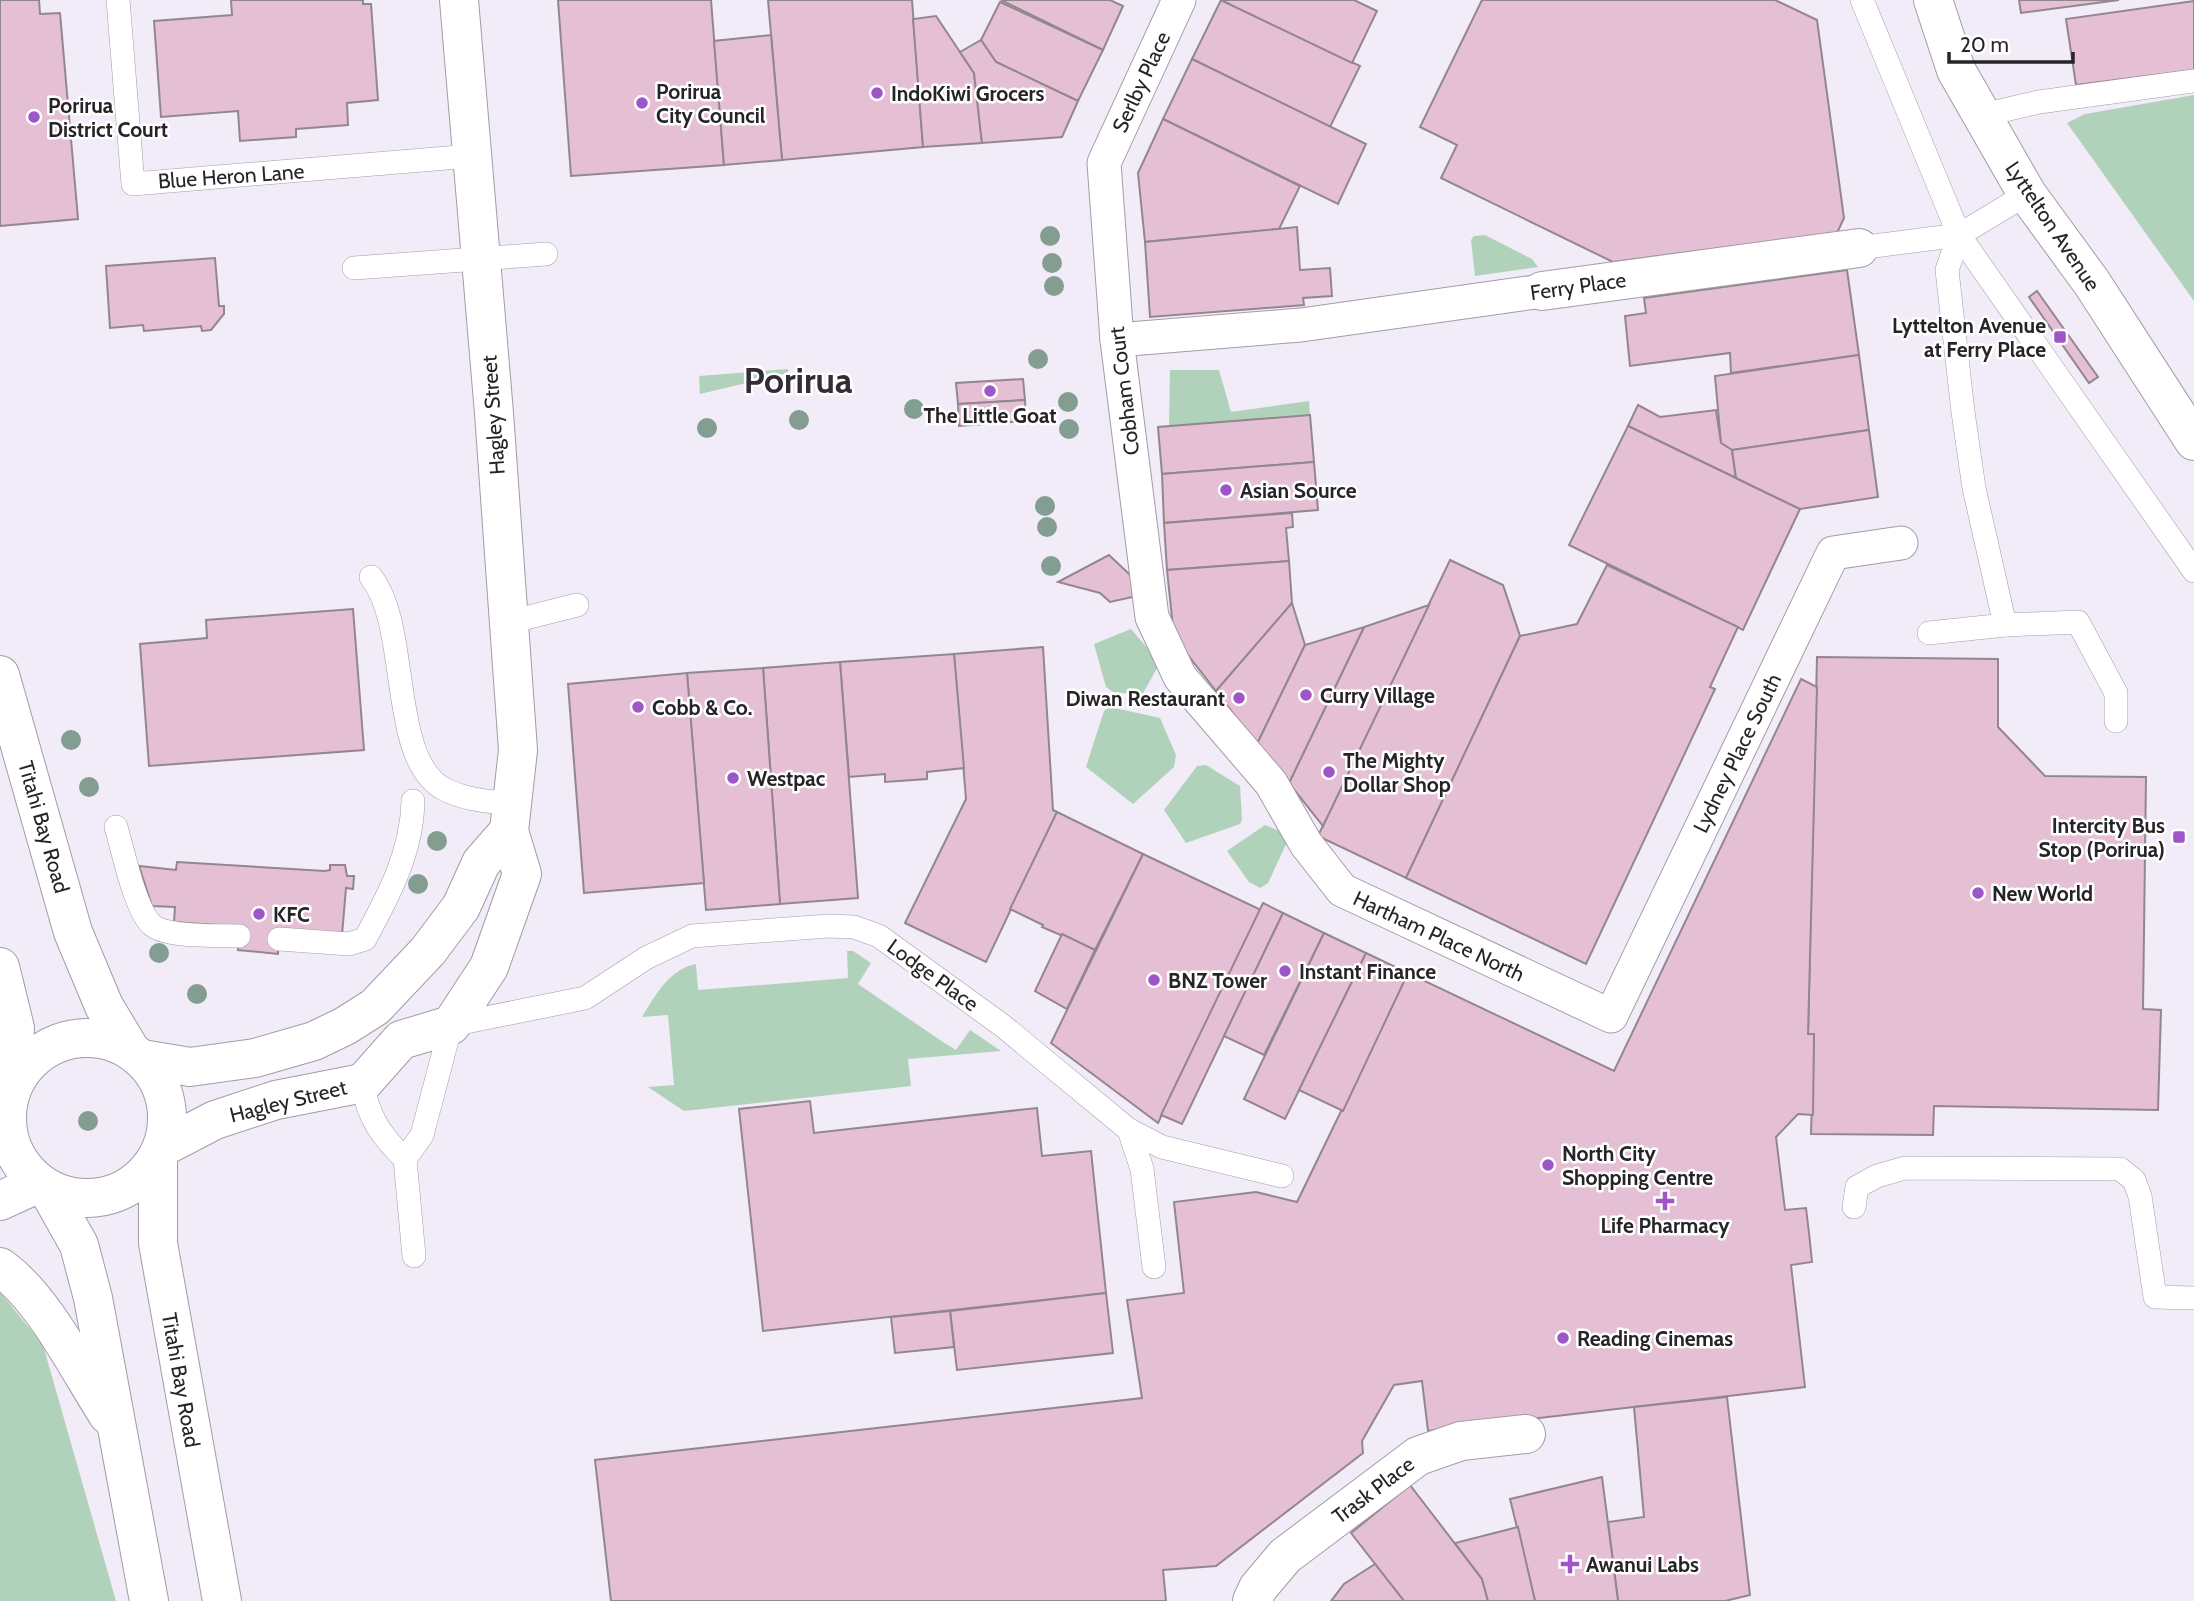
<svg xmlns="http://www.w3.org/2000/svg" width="2194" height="1601" font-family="Cabin,sans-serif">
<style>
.green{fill:#b1d2ba}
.building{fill:#e5c0d4;stroke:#93878d;stroke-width:2}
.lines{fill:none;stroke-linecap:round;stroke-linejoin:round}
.service-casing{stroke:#a29ca7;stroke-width:24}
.pedestrian-casing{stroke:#a29ca7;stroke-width:35}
.minor-casing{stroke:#a29ca7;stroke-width:40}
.tertiary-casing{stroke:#a29ca7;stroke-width:40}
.secondary-casing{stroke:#a29ca7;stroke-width:40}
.service{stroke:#fff;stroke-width:23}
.pedestrian{stroke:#fff;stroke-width:33}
.minor{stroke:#fff;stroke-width:38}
.tertiary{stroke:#fff;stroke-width:38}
.secondary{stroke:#fff;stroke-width:38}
.tree{fill:#839d91}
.poi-dot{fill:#9e55c8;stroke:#fff;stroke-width:2.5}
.labels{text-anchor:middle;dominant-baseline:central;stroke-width:5;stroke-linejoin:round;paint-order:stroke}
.street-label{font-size:21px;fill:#272428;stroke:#fff}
.poi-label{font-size:21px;font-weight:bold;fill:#272428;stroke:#fff;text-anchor:start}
.town-label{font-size:35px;font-weight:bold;fill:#312c35;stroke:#fff}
</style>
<rect width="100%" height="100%" fill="#f2ebf8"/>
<!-- green -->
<g class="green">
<polygon points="2194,95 2194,301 2067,123 2085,114"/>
<polygon points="1485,235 1532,259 1538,267 1475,276 1471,240 1474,236"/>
<polygon points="788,369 788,373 700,394 699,376"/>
<polygon points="1170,370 1219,370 1231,412 1309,401 1310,415 1169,426"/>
<polygon points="1131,629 1160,663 1142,695 1113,692 1106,687 1094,644"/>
<polygon points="1110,707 1160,718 1176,755 1174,767 1133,804 1086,767 1104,711"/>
<polygon points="1206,765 1240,786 1242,820 1240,824 1186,843 1164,810 1197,766"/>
<polygon points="1265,825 1285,833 1288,840 1268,883 1260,888 1249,882 1227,851"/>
<path d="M847,951H853L871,963L858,984L943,1042L956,1050L970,1030L1001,1051L908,1059L911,1086L684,1111L648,1087L674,1085L668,1015L642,1017C655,996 669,969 696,964L698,990L848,978Z"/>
<polygon points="0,1292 43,1345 116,1601 0,1601"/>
</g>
<!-- building -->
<g class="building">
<polygon points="0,0 39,0 40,14 60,13 78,219 0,226"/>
<polygon points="231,0 363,0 363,4 371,4 378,100 347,103 348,125 296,129 296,137 240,141 238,111 161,117 154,21 232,15"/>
<polygon points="558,0 711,0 724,165 571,176"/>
<polygon points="768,0 912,0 923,147 782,160"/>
<polygon points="1001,0 1110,0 1123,6 1103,50"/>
<polygon points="1221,0 1360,66 1330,127 1192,59"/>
<polygon points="1221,0 1354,0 1377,11 1352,63"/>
<polygon points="1482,0 1775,0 1817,20 1844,218 1837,233 1613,262 1441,178 1457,145 1420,127"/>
<polygon points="2019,0 2119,0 2021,13"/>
<polygon points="2194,1 2194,70 2076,85 2066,19"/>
<polygon points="1000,2 1103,50 1078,101 996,62 981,40"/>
<polygon points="936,16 974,73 982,143 923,147 913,19"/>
<polygon points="771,35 782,160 724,165 714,41"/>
<polygon points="981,40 996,62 1078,101 1062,137 982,143 974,73 960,52"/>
<polygon points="1192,59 1366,144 1338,204 1163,119"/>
<polygon points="1163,119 1300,186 1279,229 1145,242 1138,173"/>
<polygon points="1297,227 1300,270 1330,268 1332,296 1303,298 1304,305 1150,317 1145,242"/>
<polygon points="215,258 219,306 224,306 224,314 211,330 202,331 201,326 144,331 143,325 110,328 106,266"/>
<polygon points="1847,270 1859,355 1731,373 1730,353 1630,366 1625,316 1646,313 1644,298"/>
<polygon points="2037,291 2098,377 2089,383 2029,297"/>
<polygon points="1859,355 1869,430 1732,450 1721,443 1715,376"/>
<polygon points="1023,379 1025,400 958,404 956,383"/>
<polygon points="1025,400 1026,421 959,426 958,404"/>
<polygon points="1638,405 1660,417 1716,410 1721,443 1732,450 1736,478 1628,426"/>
<polygon points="1310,415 1314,462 1162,474 1158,427"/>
<polygon points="1628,426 1800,509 1743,630 1569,545"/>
<polygon points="1869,430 1878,497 1800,509 1736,478 1732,450"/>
<polygon points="1314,462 1318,510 1164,523 1162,474"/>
<polygon points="1292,513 1293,527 1286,528 1289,561 1167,570 1164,523"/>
<polygon points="1109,555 1146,590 1146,594 1110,602 1100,593 1058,582"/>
<polygon points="1450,560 1503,585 1520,636 1406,878 1318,836"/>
<polygon points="1289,561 1292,603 1216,691 1174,637 1167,570"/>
<polygon points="1607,565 1738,627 1710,687 1715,689 1586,964 1406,878 1520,636 1577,624"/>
<polygon points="1292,603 1305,645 1257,744 1216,691"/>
<polygon points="1429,605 1323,826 1289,783 1364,627"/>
<polygon points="353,609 364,750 149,766 140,644 207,638 206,620"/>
<polygon points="1364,627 1289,783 1257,744 1305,645"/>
<polygon points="1043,647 1053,810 1057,812 986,962 905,923 966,799 954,654"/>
<polygon points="954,654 964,768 927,772 927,779 885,782 885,774 849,777 840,662"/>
<polygon points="1817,657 1998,659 1998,727 2045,776 2146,777 2143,1009 2161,1010 2158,1110 1934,1106 1933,1135 1811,1134 1814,1034 1808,1034"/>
<polygon points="840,662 858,898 780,904 763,668"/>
<polygon points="763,668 780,904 706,910 687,673"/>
<polygon points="687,673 704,883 584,893 568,684"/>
<polygon points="1801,679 1817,687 1808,1034 1814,1034 1813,1115 1798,1114 1776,1137 1785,1210 1806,1208 1809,1233 1812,1262 1791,1265 1805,1387 1428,1431 1422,1381 1394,1385 1362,1441 1363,1453 1216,1566 1163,1570 1166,1601 611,1601 595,1460 1142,1398 1127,1300 1184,1293 1174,1202 1256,1192 1297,1202 1408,973 1614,1071"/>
<polygon points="1057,812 1143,854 1095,950 1042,927 1043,925 1010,909"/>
<polygon points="1143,854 1261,910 1158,1123 1051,1043"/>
<polygon points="177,862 325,871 330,870 330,865 345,865 347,876 354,876 353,889 346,888 342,935 279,931 278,954 238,950 240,927 174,922 175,907 152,906 139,866 176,870"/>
<polygon points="1263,903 1283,913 1182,1124 1161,1115"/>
<polygon points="1283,913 1324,933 1264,1055 1224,1036"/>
<polygon points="1324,933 1366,953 1285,1119 1244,1099"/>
<polygon points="1062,934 1095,950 1067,1009 1035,991"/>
<polygon points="1366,953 1408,973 1343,1111 1299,1090"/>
<polygon points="810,1101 814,1133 1037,1108 1042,1156 1091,1151 1106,1293 763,1331 739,1109"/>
<polygon points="1106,1293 1113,1353 957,1370 950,1311"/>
<polygon points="950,1311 954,1347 895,1353 891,1317"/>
<polygon points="1727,1397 1750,1595 1725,1601 1618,1601 1608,1522 1644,1517 1634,1407"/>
<polygon points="1602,1477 1618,1601 1535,1601 1510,1499"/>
<polygon points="1410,1485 1482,1579 1488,1601 1404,1601 1351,1533"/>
<polygon points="1518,1527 1535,1601 1488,1601 1482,1579 1455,1543"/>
<polygon points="1375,1564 1404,1601 1331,1601 1344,1584"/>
</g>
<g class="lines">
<!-- service casing -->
<g class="service-casing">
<g id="service">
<polyline points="118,0 133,184 471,156"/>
<polyline points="1862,0 1959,235 2194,571"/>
<polyline points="1983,115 2039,102 2194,81"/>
<polyline points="1959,235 1947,270 1963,412 1974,488 2005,625 2078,622 2116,693 2116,721"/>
<polyline points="1859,248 1959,235 2027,194"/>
<polyline points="354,268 546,254"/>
<path d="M371,577C411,627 388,759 444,789C465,800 489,801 512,804"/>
<polyline points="509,622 577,605"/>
<polyline points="1929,633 2005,625"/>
<path d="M116,827C123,850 135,910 152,925C167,938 219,935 239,936"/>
<path d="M279,939L349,944L365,939C389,895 412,852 413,801"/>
<path d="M363,1083C367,1116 381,1136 405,1159"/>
<polyline points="1129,1130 1162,1147 1282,1176"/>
<polyline points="1854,1207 1857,1187 1877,1176 1905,1168 2120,1169 2134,1180 2140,1196 2155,1297 2194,1298"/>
<polyline points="414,1256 405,1159 422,1135 451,1025 585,998 646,958 692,936 829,926 854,927 879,936 1003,1026 1129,1130 1142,1169 1154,1267"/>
</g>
</g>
<!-- pedestrian casing -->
<g class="pedestrian-casing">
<g id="pedestrian">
<polyline points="1179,0 1104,163 1117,340 1152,617 1180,677 1271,783 1306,844 1342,890 1611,1016 1833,553 1901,543"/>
<polyline points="1117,340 1301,325 1542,291"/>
</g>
</g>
<!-- minor casing -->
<g class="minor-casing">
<g id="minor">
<polyline points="1542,291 1859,248"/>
<polyline points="0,1201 39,1183"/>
<polyline points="1252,1601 1258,1588 1285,1556 1418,1456 1461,1441 1526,1434"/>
</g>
</g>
<!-- tertiary casing -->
<g class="tertiary-casing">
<g id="tertiary">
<polyline points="142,1059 190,1067 255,1058 314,1041 345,1026 375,1007 428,951 461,907 481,863 509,831"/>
<polyline points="163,1147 215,1120 276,1100 363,1083 401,1040 451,1025 489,967 522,874 509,831 518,750 494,413 459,0"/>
</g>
</g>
<!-- secondary casing -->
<g class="secondary-casing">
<g id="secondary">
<polyline points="1933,0 1956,70 2027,194 2092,283 2194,441"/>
<polyline points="0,675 73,932 104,1006 131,1051"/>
<polyline points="0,967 15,1028 11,1092"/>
<circle cx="87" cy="1118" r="80"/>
<polyline points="158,1156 158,1243 222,1601"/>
<polyline points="47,1188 79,1245 93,1298 149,1601"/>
<path d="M0,1267C44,1298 78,1369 108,1415"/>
</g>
</g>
<!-- service -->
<use href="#service" class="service"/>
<!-- pedestrian -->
<use href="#pedestrian" class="pedestrian"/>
<!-- minor -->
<use href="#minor" class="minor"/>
<!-- tertiary -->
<use href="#tertiary" class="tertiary"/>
<!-- secondary -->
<use href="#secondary" class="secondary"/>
</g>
<!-- trees -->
<g class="tree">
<circle cx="1050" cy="236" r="10"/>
<circle cx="1052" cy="263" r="10"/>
<circle cx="1054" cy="286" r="10"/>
<circle cx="1038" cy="359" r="10"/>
<circle cx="1068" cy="402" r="10"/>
<circle cx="914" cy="409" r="10"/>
<circle cx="799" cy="420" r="10"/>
<circle cx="707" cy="428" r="10"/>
<circle cx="1069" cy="429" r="10"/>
<circle cx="1045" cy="506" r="10"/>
<circle cx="1047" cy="527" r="10"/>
<circle cx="1051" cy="566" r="10"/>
<circle cx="71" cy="740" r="10"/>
<circle cx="89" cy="787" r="10"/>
<circle cx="437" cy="841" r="10"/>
<circle cx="418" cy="884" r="10"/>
<circle cx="159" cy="953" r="10"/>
<circle cx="197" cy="994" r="10"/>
<circle cx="88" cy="1121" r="10"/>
</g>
<!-- markers -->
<g class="poi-dot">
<circle cx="877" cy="93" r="7"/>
<circle cx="642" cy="103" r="7"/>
<circle cx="34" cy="117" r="7"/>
<rect x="2053" y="330" width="14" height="14" rx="3.5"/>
<circle cx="990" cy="391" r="7"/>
<circle cx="1226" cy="490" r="7"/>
<circle cx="1306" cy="695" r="7"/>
<circle cx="1239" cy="698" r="7"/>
<circle cx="638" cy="707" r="7"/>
<circle cx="1329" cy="772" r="7"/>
<circle cx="733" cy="778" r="7"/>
<rect x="2172" y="830" width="14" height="14" rx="3.5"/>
<circle cx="1978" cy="893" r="7"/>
<circle cx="259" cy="914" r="7"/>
<circle cx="1285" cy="971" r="7"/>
<circle cx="1154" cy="980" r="7"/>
<circle cx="1548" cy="1165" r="7"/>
<path d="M1661.5 1190.5h7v7h7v7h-7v7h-7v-7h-7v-7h7z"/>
<circle cx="1563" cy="1338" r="7"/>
<path d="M1566.5 1553.5h7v7h7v7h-7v7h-7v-7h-7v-7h7z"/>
</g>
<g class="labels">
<!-- street labels -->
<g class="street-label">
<text transform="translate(1141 82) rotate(-65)">Serlby Place</text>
<text transform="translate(231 176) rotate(-4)">Blue Heron Lane</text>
<text transform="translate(2053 226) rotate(56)">Lyttelton Avenue</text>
<text transform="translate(1578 286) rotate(-8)">Ferry Place</text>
<text transform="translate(1124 391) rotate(-97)">Cobham Court</text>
<text transform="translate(493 415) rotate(-94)">Hagley Street</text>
<text transform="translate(1737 753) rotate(-64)">Lydney Place South</text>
<text transform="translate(44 827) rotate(74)">Titahi Bay Road</text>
<text transform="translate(1439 936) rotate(25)">Hartham Place North</text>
<text transform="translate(933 975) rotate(36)">Lodge Place</text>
<text transform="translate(288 1101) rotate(-14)">Hagley Street</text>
<text transform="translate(181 1380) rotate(80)">Titahi Bay Road</text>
<text transform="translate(1373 1490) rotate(-37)">Trask Place</text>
</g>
<!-- poi labels -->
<g class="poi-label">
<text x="656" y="91">Porirua<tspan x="656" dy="24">City Council</tspan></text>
<text x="891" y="93">IndoKiwi Grocers</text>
<text x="48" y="105">Porirua<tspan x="48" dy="24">District Court</tspan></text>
<text x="2046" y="325" text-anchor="end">Lyttelton Avenue<tspan x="2046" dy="24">at Ferry Place</tspan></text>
<text x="990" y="415" text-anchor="middle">The Little Goat</text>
<text x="1240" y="490">Asian Source</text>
<text x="1320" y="695">Curry Village</text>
<text x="1225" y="698" text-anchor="end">Diwan Restaurant</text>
<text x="652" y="707">Cobb &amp; Co.</text>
<text x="1343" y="760">The Mighty<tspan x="1343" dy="24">Dollar Shop</tspan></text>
<text x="747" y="778">Westpac</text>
<text x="2165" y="825" text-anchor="end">Intercity Bus<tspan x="2165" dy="24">Stop (Porirua)</tspan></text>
<text x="1992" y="893">New World</text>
<text x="273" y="914">KFC</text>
<text x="1299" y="971">Instant Finance</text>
<text x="1168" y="980">BNZ Tower</text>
<text x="1562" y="1153">North City<tspan x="1562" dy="24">Shopping Centre</tspan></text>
<text x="1665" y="1225" text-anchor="middle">Life Pharmacy</text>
<text x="1577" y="1338">Reading Cinemas</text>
<text x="1586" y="1564">Awanui Labs</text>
</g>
<!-- town labels -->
<g class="town-label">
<text x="798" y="380">Porirua</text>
</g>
</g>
<!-- scale -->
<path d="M1949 52v10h124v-10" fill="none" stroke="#272428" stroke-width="3.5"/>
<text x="1960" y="52" font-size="21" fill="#272428" stroke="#ffffff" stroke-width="5" paint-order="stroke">20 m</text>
</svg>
